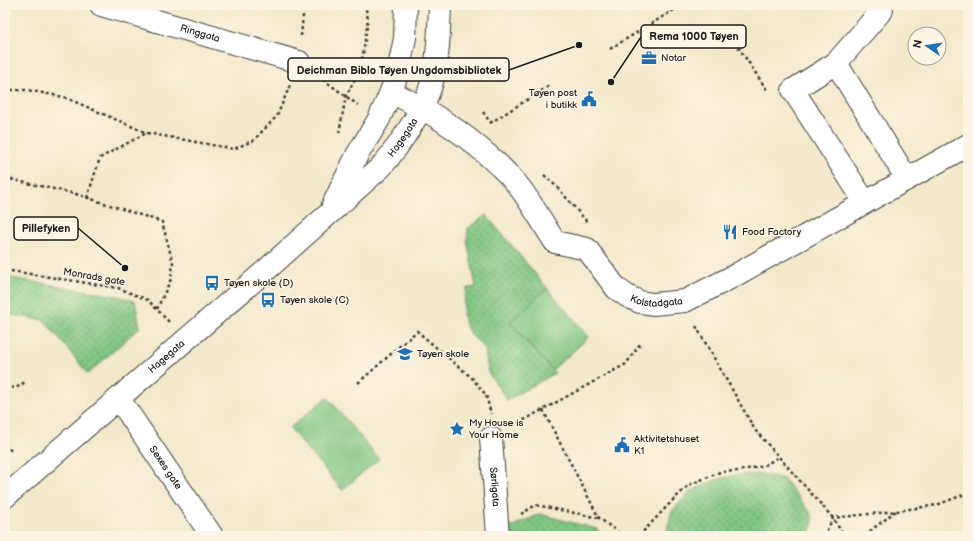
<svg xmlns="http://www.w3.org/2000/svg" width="973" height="541" font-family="'Balsamiq Sans',sans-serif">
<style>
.park{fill:url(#park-dots);stroke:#4e714e}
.garden{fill:#81c681;stroke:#4e714e}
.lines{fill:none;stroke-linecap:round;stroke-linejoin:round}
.minor-casing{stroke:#3c3b36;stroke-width:24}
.major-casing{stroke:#3c3b36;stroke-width:24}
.path{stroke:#3c3b36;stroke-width:2.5;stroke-dasharray:3 3;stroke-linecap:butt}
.minor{stroke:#fff;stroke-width:22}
.major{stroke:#fff;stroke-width:22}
.labels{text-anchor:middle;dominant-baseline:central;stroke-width:3;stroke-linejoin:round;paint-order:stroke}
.street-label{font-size:10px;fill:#1c1c1c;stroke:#fcf5e5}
.poi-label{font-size:10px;fill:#1c1c1c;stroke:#fcf5e5;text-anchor:start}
.leader{fill:none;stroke:#1c1c1c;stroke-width:1.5}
.callout-dot{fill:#1c1c1c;stroke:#fcf5e5;stroke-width:1.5}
.callout{fill:#fcf5e5;stroke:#1c1c1c;stroke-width:1.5}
.callout-label{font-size:11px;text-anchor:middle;font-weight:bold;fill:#1c1c1c}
</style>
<defs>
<pattern id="park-dots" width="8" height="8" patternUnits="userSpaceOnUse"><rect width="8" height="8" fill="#81c681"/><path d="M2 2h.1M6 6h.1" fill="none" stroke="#69a069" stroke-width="1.8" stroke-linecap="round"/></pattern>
</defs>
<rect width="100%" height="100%" fill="#fcf5e5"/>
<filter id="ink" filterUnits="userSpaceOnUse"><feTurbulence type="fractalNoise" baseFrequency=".025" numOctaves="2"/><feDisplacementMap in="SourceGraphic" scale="8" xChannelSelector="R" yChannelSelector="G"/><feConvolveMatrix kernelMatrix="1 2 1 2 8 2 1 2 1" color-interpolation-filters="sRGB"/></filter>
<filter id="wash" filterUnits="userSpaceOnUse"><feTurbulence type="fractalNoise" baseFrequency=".012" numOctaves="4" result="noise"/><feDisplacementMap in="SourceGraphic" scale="16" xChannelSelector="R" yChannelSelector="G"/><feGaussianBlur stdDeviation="0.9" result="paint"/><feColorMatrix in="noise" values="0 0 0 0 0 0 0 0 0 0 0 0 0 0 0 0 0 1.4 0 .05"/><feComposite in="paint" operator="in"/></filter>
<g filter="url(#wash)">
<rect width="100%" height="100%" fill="#f2e8cc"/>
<!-- park -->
<g class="park">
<path d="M486,215L547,288L510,322L555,373L507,400L488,372L485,348C461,328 460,318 467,288L476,287L467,240L468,228Z"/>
<polygon points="5,277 117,296 135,301 140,327 88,374 44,320 5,314"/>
<polygon points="761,474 784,479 810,512 813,521 810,536 670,536 667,529 672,511 691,491 715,480 736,475"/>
<polygon points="540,514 597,529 602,536 509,536 508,528"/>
</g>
<!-- garden -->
<g class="garden">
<polygon points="547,288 589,337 552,370 510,322"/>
<polygon points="327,397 379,459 342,490 290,428"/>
</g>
</g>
<g filter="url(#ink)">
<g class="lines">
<!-- minor casing -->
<g class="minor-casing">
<g id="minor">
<path id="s1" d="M101,5L299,62"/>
<polyline points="836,63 882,10"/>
<path id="s2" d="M391,92C430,111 460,130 492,159C502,168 512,177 520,188C533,205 543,224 555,242L587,249L616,288L627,296L640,302L653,304L685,301L732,277L968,145"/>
<polyline points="865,202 793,90 836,63 907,179"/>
<path id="s3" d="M119,399L212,536"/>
<path id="s4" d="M491,438L498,536"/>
</g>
</g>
<!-- major casing -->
<g class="major-casing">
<g id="major">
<polyline points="333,205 357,155 379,119 391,92 399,68 405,38 406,5"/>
<path id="s5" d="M5,497L265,271L381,167C399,146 427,106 433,78C439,54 439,29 440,5"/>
</g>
</g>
<!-- path -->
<g class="path">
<polyline points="301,36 303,16 302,5"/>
<polyline points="735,42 767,90"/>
<polyline points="610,49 682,5"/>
<polyline points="318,76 358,105"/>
<polyline points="5,90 27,90 64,97 147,133 234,149 254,140 277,116 290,85"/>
<polyline points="483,112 490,122"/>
<polyline points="490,123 549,86"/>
<polyline points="339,133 346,96 361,68 368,19 365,5"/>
<polyline points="544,175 558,188 587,222"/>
<polyline points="5,178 76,194 162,222 173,263 171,279 157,309"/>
<polyline points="87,198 100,158 146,133"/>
<polyline points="5,270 118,288 148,300 169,322"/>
<polyline points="696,326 755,430 833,518 844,536"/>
<polyline points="358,383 417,331 472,378 486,395 491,414"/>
<polyline points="5,387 16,388 25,382"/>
<polyline points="543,410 599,518 623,536"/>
<polyline points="513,426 626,364 640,344"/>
<polyline points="5,444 13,453"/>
<polyline points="521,514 536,505 599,518"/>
<polyline points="639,536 673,500 689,485 720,472 737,471 763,466 779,457"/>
<polyline points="824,536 833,518 897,511 937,505 968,493"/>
<polyline points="866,536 870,531 896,511"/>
</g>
<!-- minor -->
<use href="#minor" class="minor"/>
<!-- major -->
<use href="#major" class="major"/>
</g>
</g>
<!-- icons -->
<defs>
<g id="office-bare" transform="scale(1.2)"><path d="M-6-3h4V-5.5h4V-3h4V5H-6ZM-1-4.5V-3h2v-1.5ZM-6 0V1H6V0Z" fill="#1f6fb2" stroke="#fcf5e5" stroke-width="2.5" paint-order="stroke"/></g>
<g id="civic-bare" transform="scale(1.2)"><path d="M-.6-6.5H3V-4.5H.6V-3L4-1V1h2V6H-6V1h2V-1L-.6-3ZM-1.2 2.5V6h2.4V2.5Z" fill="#1f6fb2" stroke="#fcf5e5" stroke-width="2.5" paint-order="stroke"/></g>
<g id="restaurant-bare" transform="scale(1.2)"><path d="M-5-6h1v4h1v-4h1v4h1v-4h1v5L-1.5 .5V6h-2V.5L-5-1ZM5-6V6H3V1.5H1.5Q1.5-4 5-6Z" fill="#1f6fb2" stroke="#fcf5e5" stroke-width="2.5" paint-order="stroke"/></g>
<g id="bus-bare" transform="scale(1.2)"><path d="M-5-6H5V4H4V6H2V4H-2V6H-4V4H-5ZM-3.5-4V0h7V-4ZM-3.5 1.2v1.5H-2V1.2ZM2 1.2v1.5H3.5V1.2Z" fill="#1f6fb2" stroke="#fcf5e5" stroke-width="2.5" paint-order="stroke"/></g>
<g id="school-bare" transform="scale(1.2)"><path d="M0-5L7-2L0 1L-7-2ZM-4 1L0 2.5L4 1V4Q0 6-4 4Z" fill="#1f6fb2" stroke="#fcf5e5" stroke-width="2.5" paint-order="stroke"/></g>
<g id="sight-bare" transform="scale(1.2)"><path d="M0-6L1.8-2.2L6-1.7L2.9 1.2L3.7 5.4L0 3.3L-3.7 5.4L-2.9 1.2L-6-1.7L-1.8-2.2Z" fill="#1f6fb2" stroke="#fcf5e5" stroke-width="2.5" paint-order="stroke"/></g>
</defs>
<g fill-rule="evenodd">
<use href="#office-bare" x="649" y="58"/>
<use href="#civic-bare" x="589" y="99"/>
<use href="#restaurant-bare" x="730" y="232"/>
<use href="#bus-bare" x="212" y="283"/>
<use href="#bus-bare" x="268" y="300"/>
<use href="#school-bare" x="405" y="354"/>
<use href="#sight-bare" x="457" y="429"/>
<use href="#civic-bare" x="622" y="445"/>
</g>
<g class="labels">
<!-- street labels -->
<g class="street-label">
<text stroke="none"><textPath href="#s1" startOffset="103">Ringgata</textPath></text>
<text stroke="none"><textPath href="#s5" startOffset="537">Hagegata</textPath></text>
<text transform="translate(94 277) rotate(10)">Monrads gate</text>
<text stroke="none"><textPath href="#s2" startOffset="352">Kolstadgata</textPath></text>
<text stroke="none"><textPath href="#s5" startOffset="214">Hagegata</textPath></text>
<text stroke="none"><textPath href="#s3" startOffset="83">Sexes gate</textPath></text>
<text stroke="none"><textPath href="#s4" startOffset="49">Sørligata</textPath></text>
</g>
<!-- poi labels -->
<g class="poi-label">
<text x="661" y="58">Notar</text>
<text x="577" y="93" text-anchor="end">Tøyen post<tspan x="577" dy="12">i butikk</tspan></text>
<text x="742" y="232">Food Factory</text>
<text x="224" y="283">Tøyen skole (D)</text>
<text x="280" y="300">Tøyen skole (C)</text>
<text x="417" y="354">Tøyen skole</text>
<text x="469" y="423">My House is<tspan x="469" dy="12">Your Home</tspan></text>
<text x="634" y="439">Aktivitetshuset<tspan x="634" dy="12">K1</tspan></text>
</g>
</g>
<!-- callouts -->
<path class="leader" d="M611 82L641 37M579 45L509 70M125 268L78 228"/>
<g class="callout-dot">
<circle cx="611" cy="82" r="4"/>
<circle cx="579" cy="45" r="4"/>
<circle cx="125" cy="268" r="4"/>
</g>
<g class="callout">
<rect x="641" y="25" width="105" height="23" rx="4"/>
<rect x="288" y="58" width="221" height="23" rx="4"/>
<rect x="14" y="217" width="64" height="23" rx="4"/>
</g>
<g class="callout-label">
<text x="694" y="40">Rema 1000 Tøyen</text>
<text x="399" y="74">Deichman Biblo Tøyen Ungdomsbibliotek</text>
<text x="46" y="232">Pillefyken</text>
</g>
<!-- margin -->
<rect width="973" height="541" fill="none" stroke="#fcf5e5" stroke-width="20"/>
<!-- north arrow -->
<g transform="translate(927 46) rotate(283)"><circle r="19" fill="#fcf5e5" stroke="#a29e95"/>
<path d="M0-3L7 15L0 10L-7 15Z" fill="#1f6fb2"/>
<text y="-6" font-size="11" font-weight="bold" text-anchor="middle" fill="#1c1c1c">N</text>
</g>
</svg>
